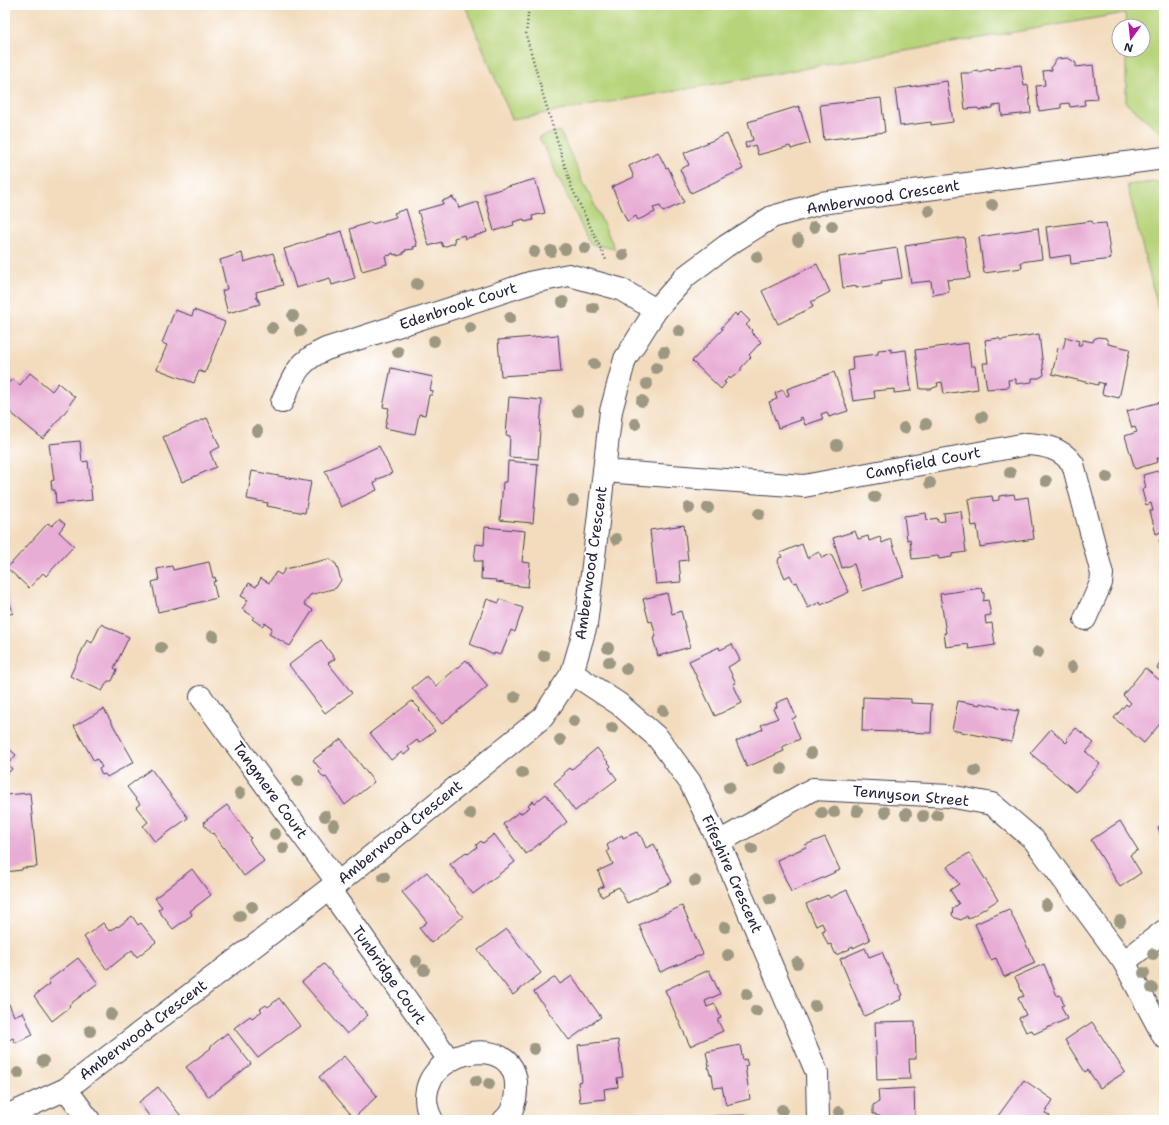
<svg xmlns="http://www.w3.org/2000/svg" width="1169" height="1125" font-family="'Shantell Sans',sans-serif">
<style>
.green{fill:#b7d47a;stroke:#6c7b5a}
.building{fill:#e8add5}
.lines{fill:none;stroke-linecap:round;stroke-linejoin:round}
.minor-casing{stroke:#413e4f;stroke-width:24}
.path{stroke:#413e4f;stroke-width:2.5;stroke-dasharray:1 3;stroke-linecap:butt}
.minor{stroke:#fff;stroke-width:22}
.tree{fill:#9d9882}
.labels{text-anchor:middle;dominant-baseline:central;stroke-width:4;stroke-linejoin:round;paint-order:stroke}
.street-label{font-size:15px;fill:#22223b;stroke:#fff}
</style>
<rect width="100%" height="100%" fill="#fff"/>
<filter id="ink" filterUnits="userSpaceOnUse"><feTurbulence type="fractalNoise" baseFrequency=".025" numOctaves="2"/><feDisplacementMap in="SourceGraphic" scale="8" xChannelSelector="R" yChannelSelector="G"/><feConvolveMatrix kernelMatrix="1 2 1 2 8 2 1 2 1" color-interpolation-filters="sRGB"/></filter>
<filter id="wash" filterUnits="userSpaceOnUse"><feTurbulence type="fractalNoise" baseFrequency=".012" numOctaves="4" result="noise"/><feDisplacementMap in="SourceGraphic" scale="16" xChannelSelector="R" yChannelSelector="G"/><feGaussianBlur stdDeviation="0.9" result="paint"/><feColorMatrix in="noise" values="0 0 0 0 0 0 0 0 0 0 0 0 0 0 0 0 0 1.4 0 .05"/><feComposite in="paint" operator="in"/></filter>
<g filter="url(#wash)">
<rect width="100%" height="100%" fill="#f3dcbe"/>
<!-- green -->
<g class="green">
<polygon points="465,5 1164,5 1164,132 1162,133 1126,103 1126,50 1143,50 1143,26 1126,26 1125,13 512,119"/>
<polygon points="559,131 563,138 615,249 590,244 539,137"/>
<polygon points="1164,181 1164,327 1155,297 1127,185"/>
</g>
<g id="blocks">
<!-- building -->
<g class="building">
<polygon points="1068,58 1076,63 1076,67 1093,65 1097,99 1084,100 1085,105 1070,107 1069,103 1061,104 1061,108 1039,111 1036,86 1045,85 1043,71 1052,70 1051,67 1057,59"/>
<polygon points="1021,65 1024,86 1028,85 1031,113 1002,116 1001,105 993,106 993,108 979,110 978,108 965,109 961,73 973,73 973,71 978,70 978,72 990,69 990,71 995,70 995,68"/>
<polygon points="947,81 953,122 931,125 931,122 900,126 895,89"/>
<polygon points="881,98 885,132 824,140 820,105"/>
<polygon points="799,106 810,143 791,149 790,146 758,155 755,145 746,148 745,143 753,140 748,122"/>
<polygon points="727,134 743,169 691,193 680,169 689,165 684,153"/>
<polygon points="658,152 666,168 668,167 684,202 663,212 660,206 653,208 655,212 638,220 636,216 627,221 612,187 634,177 629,166"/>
<polygon points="535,179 545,213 532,216 533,220 525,222 524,219 513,222 514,225 494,231 484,194"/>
<polygon points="453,197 454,200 456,200 459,208 478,202 487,232 465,239 464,235 454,238 455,243 443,247 441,242 429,246 418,211 443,204 442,201"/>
<polygon points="406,209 417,246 413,247 414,249 405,250 406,251 403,252 404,254 397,256 397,254 394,255 393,253 391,254 391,255 385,256 387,264 362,271 350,229 371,222 372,224 396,217 394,213"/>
<polygon points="1092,221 1093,224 1106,223 1111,259 1071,264 1070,255 1050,258 1046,227"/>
<polygon points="1038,228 1042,259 1021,262 1022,268 984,273 979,237"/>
<polygon points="342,231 355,278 332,285 330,278 296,288 284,249"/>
<polygon points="964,237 970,278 947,280 949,292 933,295 931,281 911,283 905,246"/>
<polygon points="897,248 902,278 881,281 882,284 856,288 856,286 843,288 839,257"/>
<polygon points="242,253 244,262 273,253 283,285 256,292 257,299 258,299 260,304 228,313 222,291 227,289 220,260"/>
<polygon points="817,264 830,292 811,302 813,307 778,324 762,291"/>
<polygon points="175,310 192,316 194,310 225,322 205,373 199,371 194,383 157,369 167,345 162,343"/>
<polygon points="741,312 750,321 746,325 752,330 751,332 761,342 749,355 751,357 741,368 741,371 730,379 729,377 724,382 726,383 721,389 692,361 723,329 721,328 735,313 737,316"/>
<polygon points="1039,334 1044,375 1039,378 1032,378 1032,382 1016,384 1016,379 1008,380 1009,387 987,389 983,363 988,363 985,340 999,338 1000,340"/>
<polygon points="558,335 561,372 501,376 498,340"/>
<polygon points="1066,337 1079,341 1078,345 1081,345 1083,340 1093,342 1094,339 1098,337 1106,338 1108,342 1108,344 1130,349 1119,398 1102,394 1104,384 1105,384 1098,382 1098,385 1052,374 1058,348 1063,349"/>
<polygon points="968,343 971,366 975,366 978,389 944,394 942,382 937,383 938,386 931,389 920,389 915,350"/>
<polygon points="891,349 891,352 906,350 911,391 894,393 894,389 874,391 875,398 853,401 848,371 853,370 852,357 878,354 878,350"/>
<polygon points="391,368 433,377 430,390 433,391 432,395 429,395 425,415 419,414 415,434 385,428 389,408 383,407"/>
<polygon points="834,372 848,411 829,417 827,412 821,414 823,419 805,425 802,417 800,418 801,420 778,428 769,402 777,399 775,393 783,390 786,396 789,395 787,389"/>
<polygon points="30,373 52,391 58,383 75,397 69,405 70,406 43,439 5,408 5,387 12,379 20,385"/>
<polygon points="509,397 542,400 538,459 509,457 510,436 506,435"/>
<polygon points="1164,401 1164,456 1157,458 1158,462 1135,469 1125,436 1137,432 1135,427 1132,428 1127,411"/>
<polygon points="207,418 220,447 210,452 216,467 182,482 163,437"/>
<polygon points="80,441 82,462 88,461 92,500 56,504 55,490 52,490 51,481 54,480 49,444"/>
<polygon points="379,446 392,473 376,480 377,482 374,483 377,490 341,507 325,471"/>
<polygon points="508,461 538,464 533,523 500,520 503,482 507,482"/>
<polygon points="1164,469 1164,531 1156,534 1150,511 1153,511 1151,503 1146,505 1142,490 1146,488 1143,475"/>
<polygon points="252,471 311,482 305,513 267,506 268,503 247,499"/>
<polygon points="1014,494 1015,499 1028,497 1034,539 980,547 977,525 972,526 968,499 992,496 993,501 999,500 999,496"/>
<polygon points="961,511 966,552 952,554 952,557 939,559 938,556 912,559 910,539 907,540 904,516 926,513 927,520 937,518 938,522 945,521 944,513"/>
<polygon points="59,519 65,524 59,532 74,546 46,576 43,573 29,588 7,568 48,523 52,526"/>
<polygon points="684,525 688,560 679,561 681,582 656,584 650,530"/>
<polygon points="485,527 525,531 522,562 530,563 528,587 504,584 504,583 496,582 496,580 481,579 482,561 474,561 476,544 484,545"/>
<polygon points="855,531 858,539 868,536 869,541 880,537 882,543 891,539 904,577 863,591 854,564 842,568 833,538"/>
<polygon points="1164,538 1164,554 1159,540"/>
<polygon points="802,544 807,558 819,552 822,558 831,554 849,592 821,605 820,602 808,608 797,582 794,583 790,575 785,578 778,562 779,558 782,557 780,553"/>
<polygon points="329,559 336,564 341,580 336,588 310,595 304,604 313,610 290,646 269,634 272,628 265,623 262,626 252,619 254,617 242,609 248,600 241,596 249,583 256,587 261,578 269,583 276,572 281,575 285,569"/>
<polygon points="209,562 213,578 215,577 216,581 213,582 217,598 158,612 152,582 159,580 157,569 172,566 173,570"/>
<polygon points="5,588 13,613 5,616"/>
<polygon points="981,588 982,591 984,593 984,599 983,601 988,600 991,615 985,616 986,624 992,623 995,645 969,649 968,644 946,647 944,633 946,633 940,594"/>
<polygon points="667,593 672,614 681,611 690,647 658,656 653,638 656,637 652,621 649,622 643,599"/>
<polygon points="487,599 499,603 500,599 523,608 515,632 511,630 501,655 494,653 494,655 470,644"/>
<polygon points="101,624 129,637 114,668 117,670 112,681 108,681 102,691 70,676 87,640 92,643"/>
<polygon points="321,640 335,659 328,663 352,693 325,713 289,665"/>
<polygon points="732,644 740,660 728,667 736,683 733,684 742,703 715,716 689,661 719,647 720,650"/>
<polygon points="1164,653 1164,673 1157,669"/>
<polygon points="466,660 488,686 442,724 412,688 427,676 436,686"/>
<polygon points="1145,668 1163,683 1160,686 1164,689 1164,719 1144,743 1114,718 1126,704 1128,706 1131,703 1123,695"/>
<polygon points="863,697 911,699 911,703 932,704 931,733 862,731"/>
<polygon points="788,698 796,717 792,719 800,739 782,747 784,751 747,767 736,741 763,729 761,725 778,718 773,709 777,707 776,703"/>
<polygon points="412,701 420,709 419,710 435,731 419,743 417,740 408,747 410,750 404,755 402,752 391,760 370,733"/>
<polygon points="958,701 980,705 980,703 1017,711 1017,709 1019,710 1011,742 952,730"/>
<polygon points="104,709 134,762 107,777 105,774 102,775 99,769 102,767 97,759 94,761 74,726"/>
<polygon points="1076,728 1094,743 1086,752 1100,764 1076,792 1030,753 1051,729 1066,743 1068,741 1066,739"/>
<polygon points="341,739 374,782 345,805 326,777 324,778 319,772 321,770 313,760"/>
<polygon points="5,745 16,755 8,764 12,769 5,776"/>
<polygon points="597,748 611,766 609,768 617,779 575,811 554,783 565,774 563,773 569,768 571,770"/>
<polygon points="151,769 188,818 155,842 143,826 148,822 136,807 140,804 127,787"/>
<polygon points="30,793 37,867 22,868 22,870 5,872 5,795"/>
<polygon points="546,794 567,822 526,854 503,824 519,812 520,814 530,807 528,805 533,801 535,803"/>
<polygon points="227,805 251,838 249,840 264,861 244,876 213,833 212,834 204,825 205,824 204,822"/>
<polygon points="1120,821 1138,850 1130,855 1141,873 1120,887 1091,840"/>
<polygon points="1164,825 1164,845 1158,827"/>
<polygon points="637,832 639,836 641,836 646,848 654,844 672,882 627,903 619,887 608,892 609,893 602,897 598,889 604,886 598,871 613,864 607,851 609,850 607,845 622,835 623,838"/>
<polygon points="494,834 515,862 473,894 450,864 466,852 468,854 477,847 476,845 481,841 483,843"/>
<polygon points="825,837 840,870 791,892 777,860 806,847 805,845"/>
<polygon points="969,853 998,900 968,919 967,916 961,920 955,918 952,915 953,908 959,904 950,890 959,884 947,867"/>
<polygon points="192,869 211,895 190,911 192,915 173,929 158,910 162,907 155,898"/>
<polygon points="427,872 463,917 431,943 419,928 427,922 402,892"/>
<polygon points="847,890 870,940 853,948 853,946 849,948 850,949 836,955 831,944 828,945 822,931 825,930 822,923 816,926 806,904 828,895 830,898"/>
<polygon points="682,906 703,954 660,972 639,925"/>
<polygon points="1009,909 1035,963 1004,977 996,958 991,960 975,924"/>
<polygon points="132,916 138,925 141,923 156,942 137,957 132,950 107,970 84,937 103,923 109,931 117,926 118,927"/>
<polygon points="507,929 541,973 513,995 478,950"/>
<polygon points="865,948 869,957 882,952 896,985 898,984 903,995 901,996 902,999 864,1016 840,959"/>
<polygon points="78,958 98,983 69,1005 70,1007 52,1021 34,996 50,984 48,981"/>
<polygon points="324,964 368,1015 347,1034 302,982"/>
<polygon points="1044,964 1057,996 1060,995 1064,1005 1061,1006 1067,1019 1034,1034 1032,1030 1026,1032 1019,1018 1026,1015 1018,998 1024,996 1015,977"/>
<polygon points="709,970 720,994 705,1001 707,1007 715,1004 721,1018 718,1019 718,1021 723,1031 690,1046 665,990"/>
<polygon points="572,976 601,1017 569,1040 534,992 555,977 560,984"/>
<polygon points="279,998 300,1026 258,1058 234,1028 250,1016 252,1018 262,1011 260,1009 266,1005 268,1007"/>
<polygon points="9,1004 14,1016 23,1012 33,1035 15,1043 13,1038 5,1042 5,1006"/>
<polygon points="915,1021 916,1059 909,1059 910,1079 877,1080 875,1022"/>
<polygon points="1092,1022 1125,1072 1100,1088 1088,1070 1085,1072 1065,1040"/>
<polygon points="227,1033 251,1064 209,1097 186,1067 211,1048 210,1047"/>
<polygon points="618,1040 623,1077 617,1078 618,1087 604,1089 605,1099 580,1102 578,1082 582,1081 578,1045"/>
<polygon points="740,1045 743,1060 746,1059 748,1065 745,1066 750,1099 726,1105 722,1087 714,1088 712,1075 710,1074 708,1067 709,1066 706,1052"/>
<polygon points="344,1056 377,1096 354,1118 319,1077"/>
<polygon points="1024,1080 1053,1100 1045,1113 1050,1116 1048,1120 995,1120"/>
<polygon points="158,1087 184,1120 152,1120 139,1102"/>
<polygon points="914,1088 915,1120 880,1120 880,1116 876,1116 876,1114 873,1114 873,1105 879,1102 878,1090"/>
<polygon points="749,1115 749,1120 713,1120 713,1116"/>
</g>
</g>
</g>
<g filter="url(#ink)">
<use href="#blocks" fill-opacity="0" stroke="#413e4f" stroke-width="1"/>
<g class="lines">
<!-- minor casing -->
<g class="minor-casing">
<g id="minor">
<path d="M282,402C294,375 297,362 326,349L533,282L569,275L620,289L656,310"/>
<path d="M604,471L804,486L1027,444C1045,445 1061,448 1073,464L1102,574L1101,583L1085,619"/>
<polyline points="572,673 619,704 658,738 690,782 719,842 817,1073 818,1120"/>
<polyline points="201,697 338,883"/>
<polyline points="719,842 813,789 949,796 992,804 1034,840 1124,962 1164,1037"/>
<polyline points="329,889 449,1060"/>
<polyline points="1124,962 1164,931"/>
<polyline points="66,1089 89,1120"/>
<polyline points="5,1116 11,1114 66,1089 329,889 338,883 543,717 572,673 586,625 611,411 625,359 656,310 686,276 726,246 772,217 821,203 1164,158"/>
<path d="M432,1120C428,1113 426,1105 426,1097C429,1046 520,1032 516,1090C516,1100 512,1114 504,1120"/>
</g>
</g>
<!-- path -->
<polyline class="path" points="529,5 526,35 544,98 571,186 607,262"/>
<!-- minor -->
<use href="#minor" class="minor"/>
</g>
<!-- trees -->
<g class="tree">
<circle cx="992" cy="205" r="6"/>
<circle cx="929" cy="211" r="6"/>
<circle cx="832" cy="226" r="6"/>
<circle cx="814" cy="227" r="6"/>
<circle cx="798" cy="240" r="6"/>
<circle cx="585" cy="248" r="6"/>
<circle cx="565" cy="249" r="6"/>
<circle cx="551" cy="251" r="6"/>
<circle cx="534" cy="252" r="6"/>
<circle cx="623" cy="255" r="6"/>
<circle cx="757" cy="257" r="6"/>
<circle cx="417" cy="284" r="6"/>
<circle cx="563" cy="302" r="6"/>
<circle cx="593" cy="308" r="6"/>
<circle cx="293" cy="316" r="6"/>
<circle cx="510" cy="318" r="6"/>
<circle cx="272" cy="328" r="6"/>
<circle cx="470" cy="328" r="6"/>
<circle cx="300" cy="331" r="6"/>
<circle cx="679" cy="331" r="6"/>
<circle cx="434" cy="341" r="6"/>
<circle cx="398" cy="352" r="6"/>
<circle cx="664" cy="352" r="6"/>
<circle cx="594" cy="364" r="6"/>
<circle cx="656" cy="368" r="6"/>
<circle cx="647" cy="384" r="6"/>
<circle cx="642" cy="401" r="6"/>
<circle cx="578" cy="411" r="6"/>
<circle cx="982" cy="417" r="6"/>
<circle cx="635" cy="424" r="6"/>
<circle cx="926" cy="424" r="6"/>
<circle cx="904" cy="428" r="6"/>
<circle cx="257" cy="431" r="6"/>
<circle cx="837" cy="445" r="6"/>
<circle cx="1010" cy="473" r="6"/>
<circle cx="1107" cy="477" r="6"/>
<circle cx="1046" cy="481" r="6"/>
<circle cx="930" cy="483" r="6"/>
<circle cx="875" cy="497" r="6"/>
<circle cx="573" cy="501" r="6"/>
<circle cx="689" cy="508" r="6"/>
<circle cx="708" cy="508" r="6"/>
<circle cx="759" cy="514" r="6"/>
<circle cx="616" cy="539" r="6"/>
<circle cx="213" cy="636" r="6"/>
<circle cx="161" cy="648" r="6"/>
<circle cx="608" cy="648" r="6"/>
<circle cx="1038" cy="652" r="6"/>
<circle cx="544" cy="656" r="6"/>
<circle cx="609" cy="662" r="6"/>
<circle cx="1072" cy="667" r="6"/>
<circle cx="626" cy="669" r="6"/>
<circle cx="515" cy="697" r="6"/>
<circle cx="663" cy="711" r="6"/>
<circle cx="574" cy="721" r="6"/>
<circle cx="612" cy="728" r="6"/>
<circle cx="560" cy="740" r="6"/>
<circle cx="811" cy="753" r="6"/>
<circle cx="781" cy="769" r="6"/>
<circle cx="975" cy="771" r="6"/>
<circle cx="522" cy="773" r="6"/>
<circle cx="298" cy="781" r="6"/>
<circle cx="729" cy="787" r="6"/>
<circle cx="240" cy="793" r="6"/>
<circle cx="857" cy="811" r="6"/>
<circle cx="834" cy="812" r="6"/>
<circle cx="885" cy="812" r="6"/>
<circle cx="822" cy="813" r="6"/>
<circle cx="470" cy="814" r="6"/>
<circle cx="906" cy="814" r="6"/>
<circle cx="937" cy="815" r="6"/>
<circle cx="325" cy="816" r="6"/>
<circle cx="923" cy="816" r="6"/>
<circle cx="334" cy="825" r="6"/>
<circle cx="275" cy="834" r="6"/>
<circle cx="283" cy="848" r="6"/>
<circle cx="752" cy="849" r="6"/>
<circle cx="384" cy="877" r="6"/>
<circle cx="695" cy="881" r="6"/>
<circle cx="770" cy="899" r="6"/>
<circle cx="1046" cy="905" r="6"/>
<circle cx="252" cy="907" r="6"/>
<circle cx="240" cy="916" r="6"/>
<circle cx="1120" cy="921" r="6"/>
<circle cx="725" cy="927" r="6"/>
<circle cx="1153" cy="954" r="6"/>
<circle cx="728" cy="955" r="6"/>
<circle cx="416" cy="961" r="6"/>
<circle cx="797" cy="963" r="6"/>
<circle cx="424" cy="970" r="6"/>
<circle cx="1144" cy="973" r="6"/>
<circle cx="1152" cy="988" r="6"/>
<circle cx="747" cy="994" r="6"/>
<circle cx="815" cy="1006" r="6"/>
<circle cx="756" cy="1011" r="6"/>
<circle cx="111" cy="1014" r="6"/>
<circle cx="90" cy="1031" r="6"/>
<circle cx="534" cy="1049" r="6"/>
<circle cx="43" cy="1061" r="6"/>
<circle cx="18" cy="1073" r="6"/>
<circle cx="476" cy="1081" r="6"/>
<circle cx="489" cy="1084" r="6"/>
<circle cx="782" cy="1110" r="6"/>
<circle cx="839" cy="1112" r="6"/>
</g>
</g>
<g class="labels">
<!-- street labels -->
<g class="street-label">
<text transform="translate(883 197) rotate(-9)">Amberwood Crescent</text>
<text transform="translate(458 306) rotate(-18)">Edenbrook Court</text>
<text transform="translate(923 463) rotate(-11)">Campfield Court</text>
<text transform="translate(591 563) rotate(-82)">Amberwood Crescent</text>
<text transform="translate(270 790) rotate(54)">Tangmere Court</text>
<text transform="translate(911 796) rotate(5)">Tennyson Street</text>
<text transform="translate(400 832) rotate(-39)">Amberwood Crescent</text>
<text transform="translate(732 874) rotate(66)">Fifeshire Crescent</text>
<text transform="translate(389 975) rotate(55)">Tunbridge Court</text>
<text transform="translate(143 1030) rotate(-37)">Amberwood Crescent</text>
</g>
</g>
<!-- margin -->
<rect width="1169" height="1125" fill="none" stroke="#fff" stroke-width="20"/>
<!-- north arrow -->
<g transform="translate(1131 38) rotate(195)"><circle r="19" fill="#ffffff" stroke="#a7a7b1"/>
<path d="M0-3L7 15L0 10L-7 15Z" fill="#b5179e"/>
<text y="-6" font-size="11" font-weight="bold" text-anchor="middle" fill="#22223b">N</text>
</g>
</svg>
